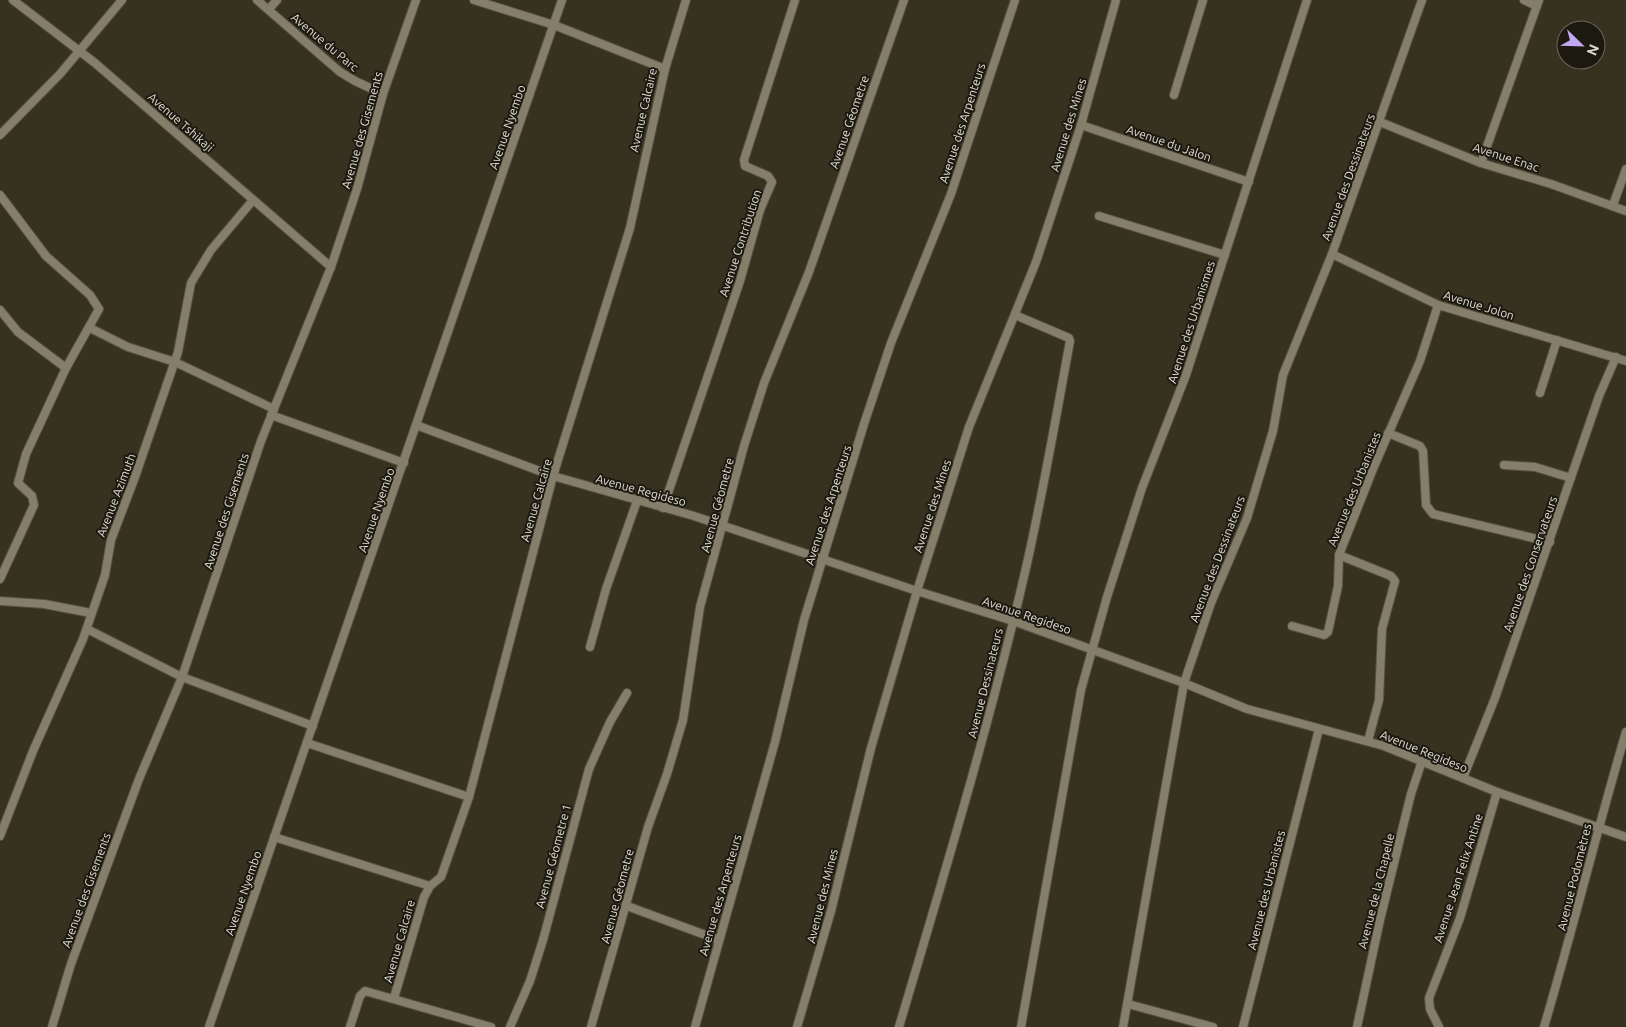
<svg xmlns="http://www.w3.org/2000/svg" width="1626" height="1027" font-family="Ubuntu,sans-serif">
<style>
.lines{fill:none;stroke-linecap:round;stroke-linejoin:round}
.minor-casing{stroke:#545040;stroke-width:10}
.minor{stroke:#847e6a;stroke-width:8}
.labels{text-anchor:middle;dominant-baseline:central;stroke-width:4;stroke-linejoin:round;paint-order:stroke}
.street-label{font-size:12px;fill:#e0dcd1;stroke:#1c1911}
</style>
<rect width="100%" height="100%" fill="#373120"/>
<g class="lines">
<!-- minor casing -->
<g class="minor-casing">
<g id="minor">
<polyline points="13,0 95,63 331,267"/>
<polyline points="257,0 340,72 355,81 383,94"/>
<polyline points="474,0 554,25 665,69"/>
<polyline points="1524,0 1537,6"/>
<polyline points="269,9 277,0"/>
<polyline points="1174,95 1203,0"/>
<polyline points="1380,122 1481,163 1551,184 1626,211"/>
<polyline points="1081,125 1249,182"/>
<polyline points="0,135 60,74 122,0"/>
<polyline points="1481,163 1539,0"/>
<polyline points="0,195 46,256 90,295 99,309 66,368 26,454 18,483 32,496 34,505 0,579"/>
<polyline points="1613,205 1626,169"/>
<polyline points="1099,216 1225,255"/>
<polyline points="1332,254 1438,305 1626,361"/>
<polyline points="0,310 18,332 66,368"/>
<polyline points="90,328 128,347 175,362 274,409"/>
<polyline points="1540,393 1557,340"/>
<polyline points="271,415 404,463"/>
<polyline points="416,425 553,476 694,516 917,591 1013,621 1184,683 1247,709 1384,746 1497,792 1626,837"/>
<polyline points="1388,433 1420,446 1423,451 1426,505 1433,514 1550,542"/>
<polyline points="1504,465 1535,467 1571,478"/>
<polyline points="663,508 740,281 760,210 772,182 768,176 745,166 744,160 795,0"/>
<polyline points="0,601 44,604 91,613"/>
<polyline points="1292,626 1324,635 1328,632 1338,586 1339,555"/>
<polyline points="87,629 182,677 313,726"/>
<polyline points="590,647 606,589 637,501"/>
<polyline points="1368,741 1379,700 1382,629 1395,581 1391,576 1339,555 1373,469 1420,361 1438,305"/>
<polyline points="307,743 469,797"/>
<polyline points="1463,778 1495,698 1599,396 1616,357"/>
<polyline points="0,836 33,751 83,639 105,575 111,540 135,477 178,352 191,283 211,250 253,200"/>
<polyline points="274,837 430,886"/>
<polyline points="627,906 719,940"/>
<polyline points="394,998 424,897 430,886 441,877 469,797 553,476 630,228 665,69 686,0"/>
<polyline points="1128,1004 1213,1027"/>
<polyline points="52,1027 71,964 139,779 182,677 261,441 331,267 357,189 383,94 416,0"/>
<polyline points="209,1027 562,0"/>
<polyline points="350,1027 360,996 365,991 491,1027"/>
<polyline points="510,1027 530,981 543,940 589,769 610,722 627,693"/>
<polyline points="591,1027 648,827 667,774 683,720 700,607 744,446 764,383 809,272 904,0"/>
<polyline points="695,1027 775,742 804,620 864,424 891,343 951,194 1015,0"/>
<polyline points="797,1027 831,911 871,748 917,591 969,427 1036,262 1081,125 1116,0"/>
<path d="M899,1027C944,875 990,723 1026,568C1043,493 1056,417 1070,341L1069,338L1015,315"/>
<polyline points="1021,1027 1081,690 1107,597 1142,488 1186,375 1307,0"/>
<polyline points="1123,1027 1184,683 1211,603 1247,518 1273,431 1283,375 1332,254 1422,0"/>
<polyline points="1243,1027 1319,729"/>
<polyline points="1357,1027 1380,920 1411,794 1422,761"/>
<polyline points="1439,1027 1430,1009 1429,998 1460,918 1497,792"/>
<path d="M1544,1027C1573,929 1597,830 1626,732"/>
</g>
</g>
<!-- minor -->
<use href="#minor" class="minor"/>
</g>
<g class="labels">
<!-- street labels -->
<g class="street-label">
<text transform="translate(325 42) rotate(40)">Avenue du Parc</text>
<text transform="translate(643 110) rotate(-77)">Avenue Calcaire</text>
<text transform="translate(181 122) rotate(41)">Avenue Tshikaji</text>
<text transform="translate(849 122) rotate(-71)">Avenue Géometre</text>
<text transform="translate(962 123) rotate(-72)">Avenue des Arpenteurs</text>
<text transform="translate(1068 125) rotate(-73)">Avenue des Mines</text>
<text transform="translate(507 127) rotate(-71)">Avenue Nyembo</text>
<text transform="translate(362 130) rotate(-74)">Avenue des Gisements</text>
<text transform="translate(1169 143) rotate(19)">Avenue du Jalon</text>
<text transform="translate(1506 157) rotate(18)">Avenue Enac</text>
<text transform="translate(1348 177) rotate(-70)">Avenue des Dessinateurs</text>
<text transform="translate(740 243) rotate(-72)">Avenue Contribution</text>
<text transform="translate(1479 305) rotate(17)">Avenue Jolon</text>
<text transform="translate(1191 322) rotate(-72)">Avenue des Urbanismes</text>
<text transform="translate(1354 489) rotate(-68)">Avenue des Urbanistes</text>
<text transform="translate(641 490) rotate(15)">Avenue Regideso</text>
<text transform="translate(116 495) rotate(-69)">Avenue Azimuth</text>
<text transform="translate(536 500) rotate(-74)">Avenue Calcaire</text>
<text transform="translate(717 505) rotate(-75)">Avenue Géometre</text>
<text transform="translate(828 505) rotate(-72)">Avenue des Arpenteurs</text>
<text transform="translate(932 506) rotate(-72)">Avenue des Mines</text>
<text transform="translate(376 510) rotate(-71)">Avenue Nyembo</text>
<text transform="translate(226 511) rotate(-72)">Avenue des Gisements</text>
<text transform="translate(1217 559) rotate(-69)">Avenue des Dessinateurs</text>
<text transform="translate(1530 564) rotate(-71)">Avenue des Conservateurs</text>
<text transform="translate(1027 615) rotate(19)">Avenue Regideso</text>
<text transform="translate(985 683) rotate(-76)">Avenue Dessinateurs</text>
<text transform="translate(1424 751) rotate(22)">Avenue Regideso</text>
<text transform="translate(553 856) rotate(-75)">Avenue Géometre 1</text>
<text transform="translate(1574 877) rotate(-76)">Avenue Podomètres</text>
<text transform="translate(1458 878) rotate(-72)">Avenue Jean Felix Antine</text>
<text transform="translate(86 890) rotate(-70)">Avenue des Gisements</text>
<text transform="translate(1266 890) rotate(-76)">Avenue des Urbanistes</text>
<text transform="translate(1376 891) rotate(-76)">Avenue de la Chapelle</text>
<text transform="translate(243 893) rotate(-71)">Avenue Nyembo</text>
<text transform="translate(720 895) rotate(-74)">Avenue des Arpenteurs</text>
<text transform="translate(617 896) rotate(-75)">Avenue Géometre</text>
<text transform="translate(822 896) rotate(-76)">Avenue des Mines</text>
<text transform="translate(399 941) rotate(-74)">Avenue Calcaire</text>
</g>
</g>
<!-- north arrow -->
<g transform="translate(1581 45) rotate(113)"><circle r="24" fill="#1c1911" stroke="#6a675e"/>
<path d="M0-4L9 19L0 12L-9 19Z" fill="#c3a7f2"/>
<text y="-8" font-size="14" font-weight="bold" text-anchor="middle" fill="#e0dcd1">N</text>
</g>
</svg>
